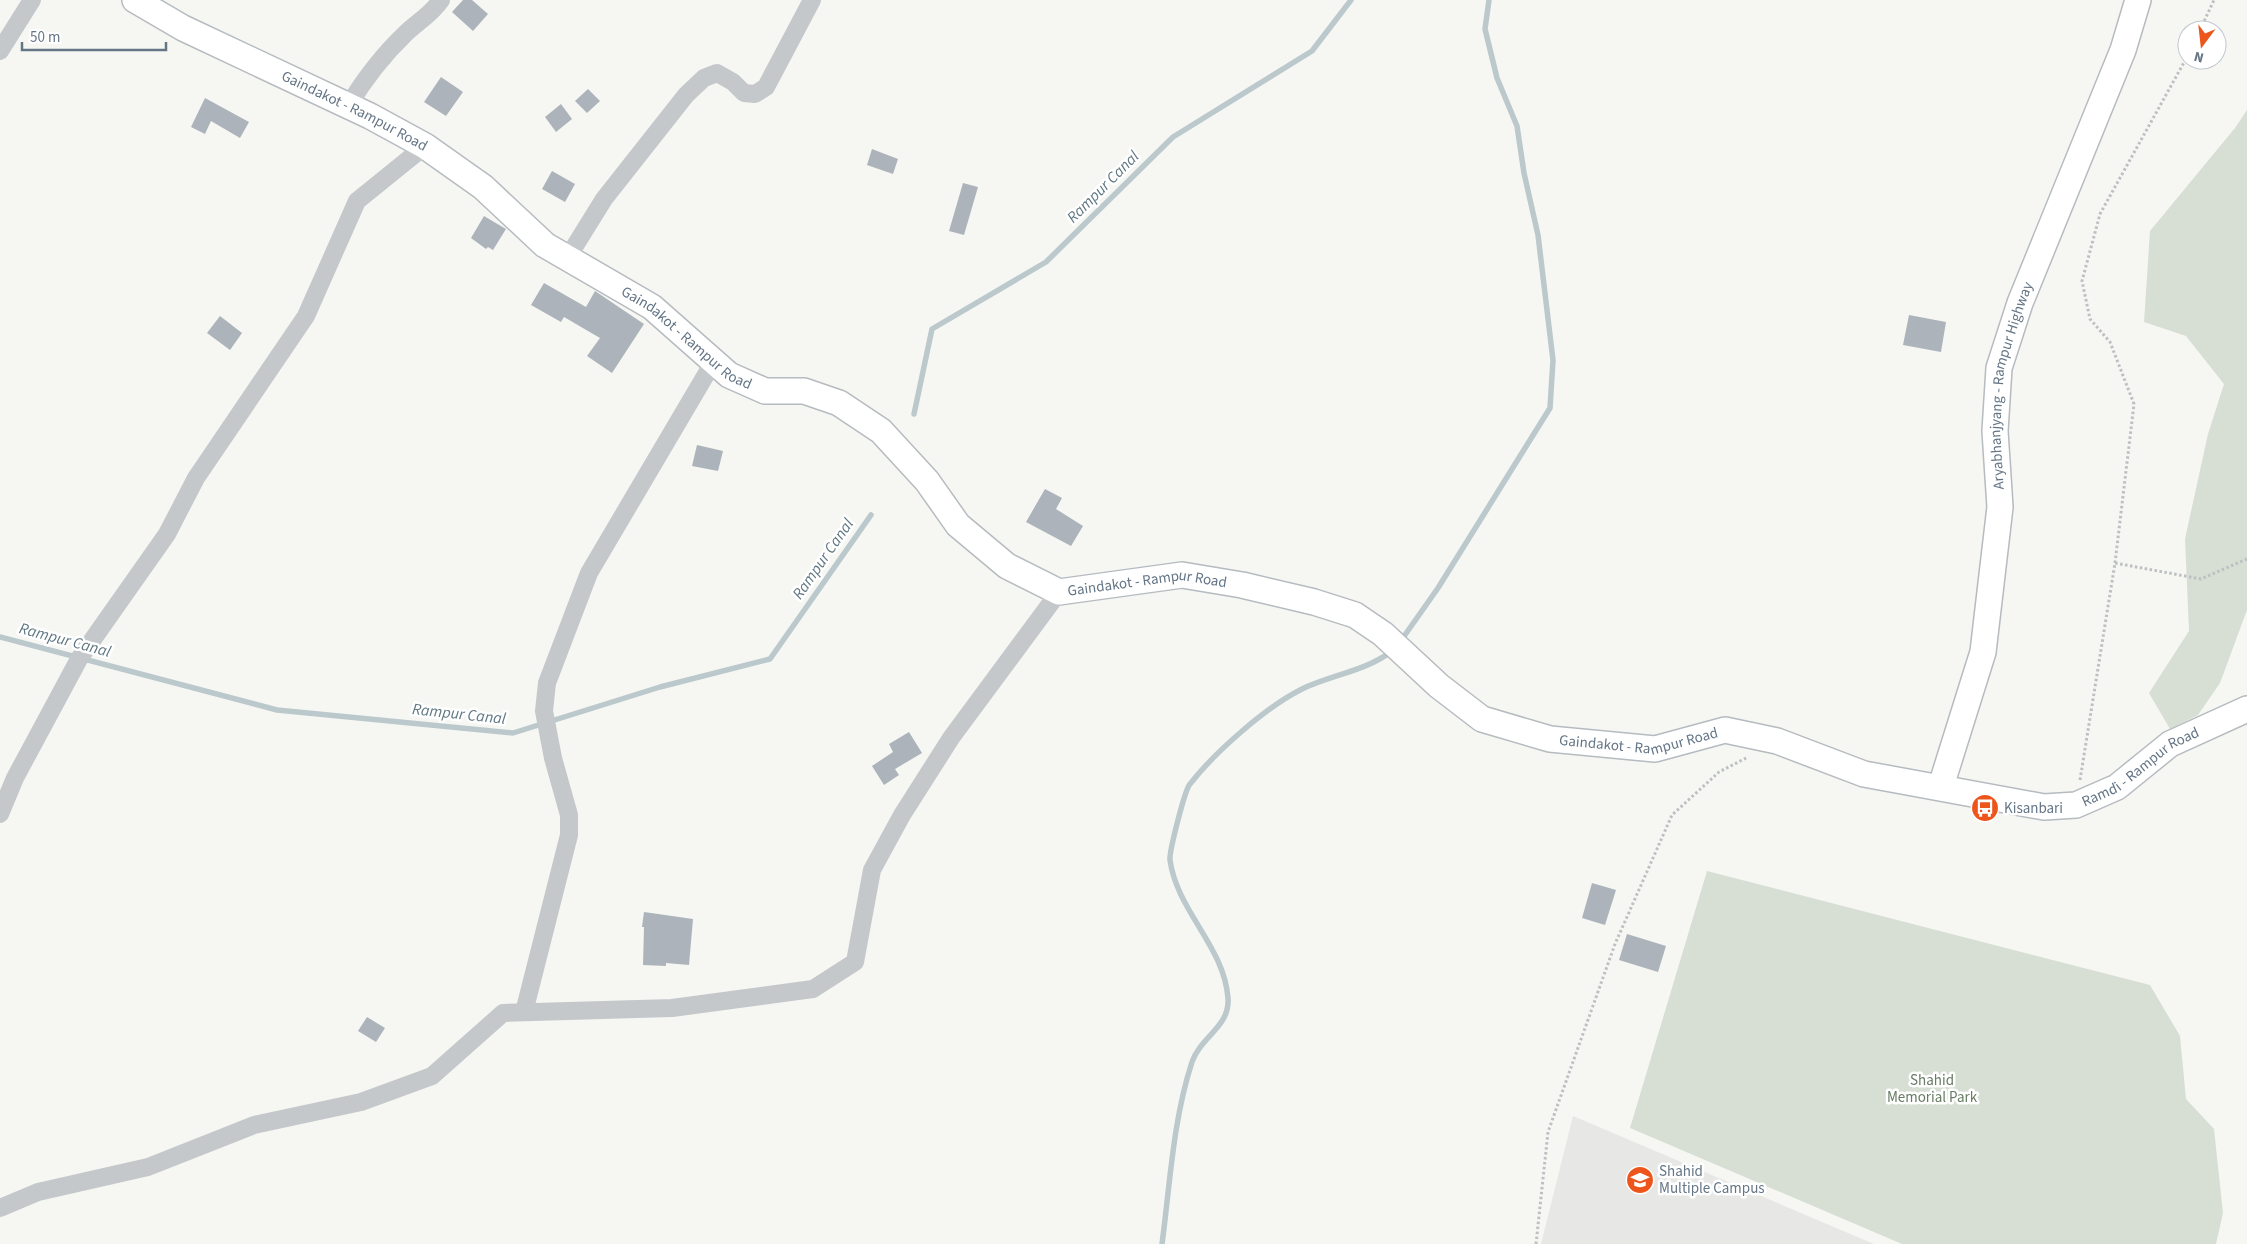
<svg xmlns="http://www.w3.org/2000/svg" width="2247" height="1244" font-family="'Source Sans 3',sans-serif">
<style>
.built{fill:#e7e8e6}
.green{fill:#d7ded4}
.lines{fill:none;stroke-linecap:round;stroke-linejoin:round}
.stream{stroke:#bbc8cc;stroke-width:5.5}
.building{fill:#acb3ba}
.secondary-casing{stroke:#b6bbc0;stroke-width:28}
.path{stroke:#bdc0c2;stroke-width:3;stroke-dasharray:2.5 2.5;stroke-linecap:butt}
.street{stroke:#c4c8cb;stroke-width:18}
.secondary{stroke:#fff;stroke-width:25}
.labels{text-anchor:middle;dominant-baseline:central;stroke-width:5;stroke-linejoin:round;paint-order:stroke}
.street-label{font-size:15px;fill:#647586;stroke:#fff}
.poi-label{font-size:15px;fill:#647586;stroke:#fff;text-anchor:start}
.park-label{font-size:15px;fill:#677c63;stroke:#fff}
.water-label{font-size:16px;font-style:italic;fill:#5f7782;stroke:#fff}
</style>
<rect width="100%" height="100%" fill="#f6f7f3"/>
<!-- built -->
<polygon class="built" points="1573,1116 1874,1244 1541,1244"/>
<!-- green -->
<g class="green">
<polygon points="2247,110 2247,610 2220,683 2198,715 2170,729 2149,693 2189,631 2185,539 2208,434 2224,384 2186,336 2144,322 2150,231 2235,128"/>
<polygon points="1707,871 2150,985 2180,1036 2186,1099 2214,1129 2223,1213 2216,1244 1902,1244 1630,1128"/>
</g>
<g class="lines">
<!-- stream -->
<g class="stream">
<polyline points="914,414 932,329 1046,262 1173,137 1312,51 1351,0"/>
<polyline points="0,637 277,710 513,733 660,687 770,659 871,515"/>
<polyline points="1400,642 1438,588 1550,408 1553,360 1538,235 1524,173 1517,126 1497,78 1485,29 1489,0"/>
<path d="M1162,1244C1170,1184 1173,1120 1192,1062C1201,1036 1230,1027 1228,998C1224,946 1177,911 1170,860C1169,852 1185,789 1190,784C1215,752 1266,707 1302,689C1331,675 1366,671 1392,651"/>
</g>
</g>
<!-- building -->
<g class="building">
<polygon points="463,0 472,0 488,14 473,31 452,12"/>
<polygon points="441,77 463,92 446,116 424,102"/>
<polygon points="588,89 600,101 587,113 575,101"/>
<polygon points="205,98 249,122 240,138 211,121 205,134 191,127"/>
<polygon points="561,104 572,119 556,132 545,117"/>
<polygon points="872,149 898,159 893,174 867,165"/>
<polygon points="552,171 575,184 565,202 542,189"/>
<polygon points="963,183 978,187 964,235 949,231"/>
<polygon points="484,216 506,229 493,250 488,247 486,249 471,238"/>
<polygon points="544,283 586,307 595,291 644,324 612,373 587,356 600,338 564,317 561,322 531,305"/>
<polygon points="1909,315 1946,322 1941,352 1903,345"/>
<polygon points="220,316 242,333 230,350 207,333"/>
<polygon points="697,445 723,451 718,471 692,466"/>
<polygon points="1045,489 1062,498 1056,509 1083,526 1071,546 1026,522"/>
<polygon points="909,732 922,753 895,769 899,775 884,785 872,766 893,752 889,744"/>
<polygon points="1592,883 1616,890 1605,925 1582,918"/>
<polygon points="644,912 693,919 689,965 666,963 666,966 643,965 644,927 642,927"/>
<polygon points="1627,934 1666,946 1658,972 1619,960"/>
<polygon points="367,1017 385,1028 376,1042 358,1031"/>
</g>
<g class="lines">
<!-- secondary casing -->
<g class="secondary-casing">
<g id="secondary">
<path id="s1" d="M135,0L183,28L370,116L425,146L483,187L545,245L652,307L729,375L765,391H804L839,403L881,431L927,481L958,525L1007,566L1059,592L1182,575L1242,585L1314,602L1355,615L1383,634L1439,686L1482,719L1550,739L1655,749L1725,730L1777,741L1864,774L2044,807L2076,805L2117,787L2170,744L2247,709"/>
<path id="s2" d="M1941,786L1983,652L2000,507L1995,431L1999,368L2020,303L2123,50L2138,0"/>
</g>
</g>
<!-- path -->
<g class="path">
<polyline points="2200,30 2214,0"/>
<polyline points="2115,563 2134,404 2110,342 2090,319 2082,281 2100,214 2187,57"/>
<polyline points="2080,780 2115,563 2201,579 2247,559"/>
<polyline points="1536,1244 1548,1132 1615,944 1672,815 1719,772 1748,757"/>
</g>
<!-- street -->
<g class="street">
<polyline points="0,51 32,0"/>
<path d="M348,106C364,80 382,56 404,35C417,22 431,15 441,0"/>
<polyline points="568,257 604,199 686,95 704,78 717,73 733,82 744,93 755,94 766,87 812,0"/>
<polyline points="0,814 15,778 79,659 167,534 196,478 306,316 357,201 425,146"/>
<polyline points="524,1012 569,835 569,815 553,758 544,711 547,683 589,573 714,361"/>
<polyline points="0,1208 38,1192 148,1167 254,1125 361,1102 432,1076 503,1013 672,1008 813,989 855,962 872,870 902,815 951,738 1059,592"/>
</g>
<!-- secondary -->
<use href="#secondary" class="secondary"/>
</g>
<!-- icons -->
<defs>
<g id="bus-disc" transform="scale(1.4375)"><circle r="9.5" fill="#ec561d" stroke="#fff"/><path d="M-5-6H5V4H4V6H2V4H-2V6H-4V4H-5ZM-3.5-4V0h7V-4ZM-3.5 1.2v1.5H-2V1.2ZM2 1.2v1.5H3.5V1.2Z" fill="#fff"/></g>
<g id="university-disc" transform="scale(1.4375)"><circle r="9.5" fill="#ec561d" stroke="#fff"/><path d="M0-5L7-2L0 1L-7-2ZM-4 1L0 2.5L4 1V4Q0 6-4 4Z" fill="#fff"/></g>
</defs>
<g fill-rule="evenodd">
<use href="#bus-disc" x="1985" y="808"/>
<use href="#university-disc" x="1640" y="1180"/>
</g>
<g class="labels">
<!-- street labels -->
<g class="street-label">
<text stroke="none"><textPath href="#s1" startOffset="246">Gaindakot - Rampur Road</textPath></text>
<text stroke="none"><textPath href="#s1" startOffset="651">Gaindakot - Rampur Road</textPath></text>
<text stroke="none"><textPath href="#s2" startOffset="410">Aryabhanjyang - Rampur Highway</textPath></text>
<text stroke="none"><textPath href="#s1" startOffset="1206">Gaindakot - Rampur Road</textPath></text>
<text stroke="none"><textPath href="#s1" startOffset="1744">Gaindakot - Rampur Road</textPath></text>
<text stroke="none"><textPath href="#s1" startOffset="2269">Ramdi - Rampur Road</textPath></text>
</g>
<!-- poi labels -->
<g class="poi-label">
<text x="2004" y="808">Kisanbari</text>
<text x="1659" y="1171">Shahid<tspan x="1659" dy="17">Multiple Campus</tspan></text>
</g>
<!-- park labels -->
<g class="park-label">
<text x="1932" y="1080">Shahid<tspan x="1932" dy="17">Memorial Park</tspan></text>
</g>
<!-- water labels -->
<g class="water-label">
<text transform="translate(1103 187) rotate(-45)">Rampur Canal</text>
<text transform="translate(823 559) rotate(-55)">Rampur Canal</text>
<text transform="translate(65 640) rotate(15)">Rampur Canal</text>
<text transform="translate(459 714) rotate(6)">Rampur Canal</text>
</g>
</g>
<!-- north arrow -->
<g transform="translate(2202 45) rotate(195)"><circle r="24" fill="#ffffff" stroke="#c1c8cf"/>
<path d="M0-4L9 19L0 12L-9 19Z" fill="#ec561d"/>
<text y="-8" font-size="14" font-weight="bold" text-anchor="middle" fill="#647586">N</text>
</g>
<!-- scale -->
<path d="M22 42v8h144v-8" fill="none" stroke="#647586" stroke-width="2.5"/>
<text x="30" y="42" font-size="15" fill="#647586" stroke="#ffffff" stroke-width="4" paint-order="stroke">50 m</text>
</svg>
